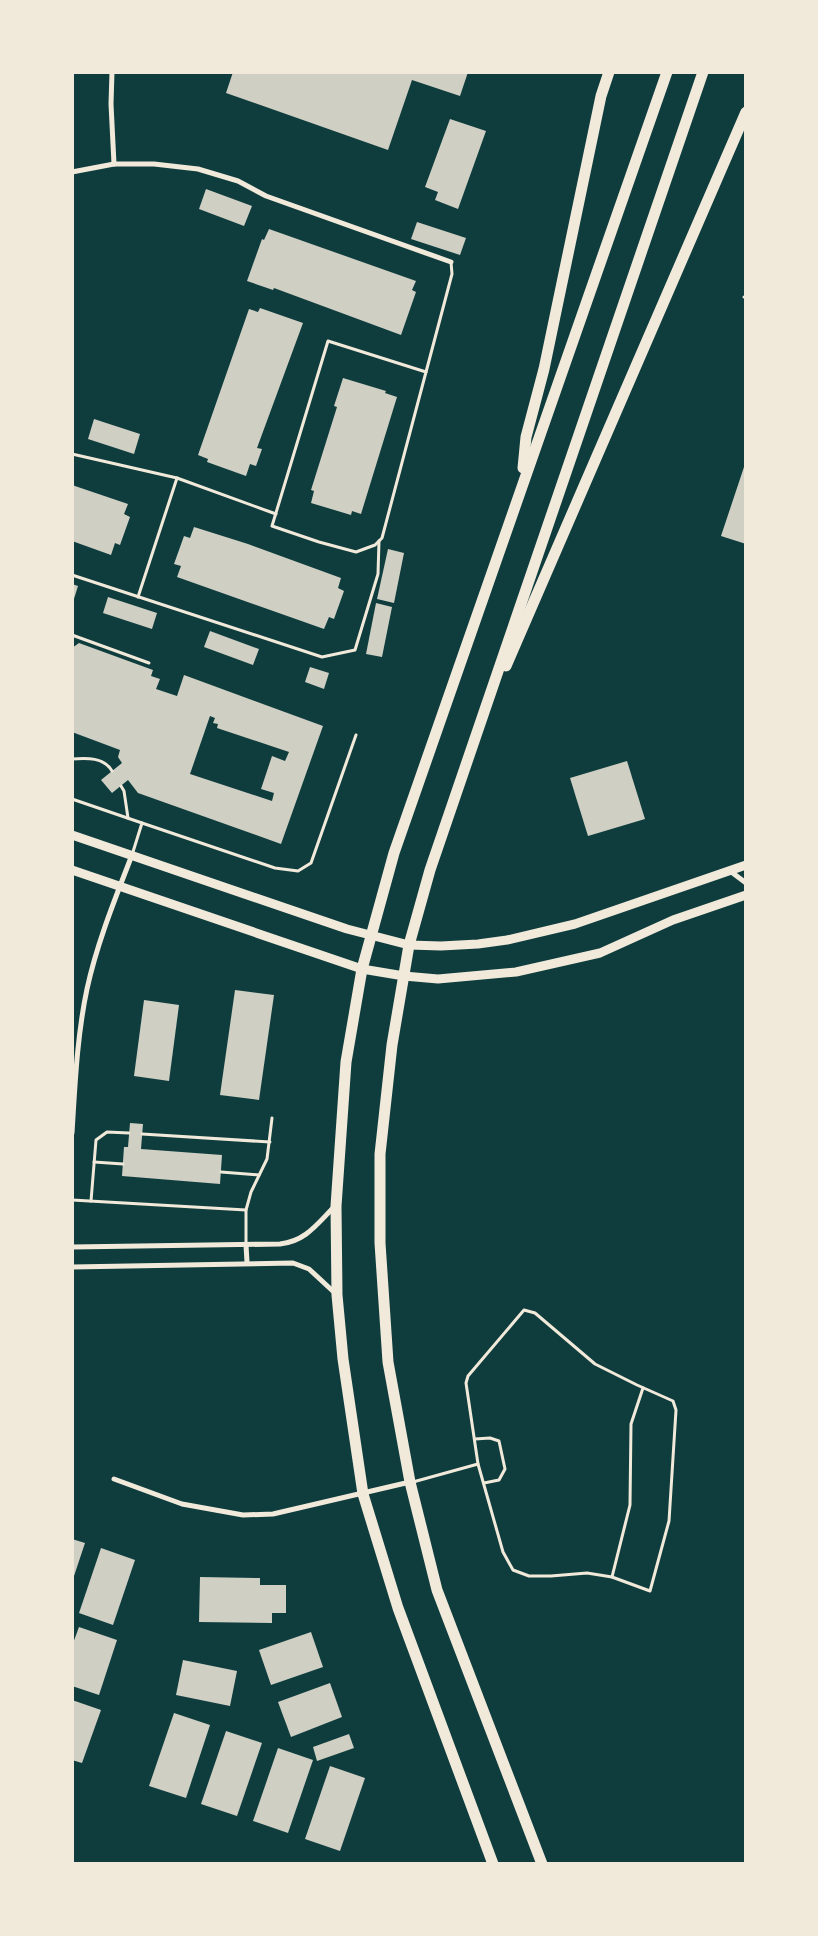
<svg xmlns="http://www.w3.org/2000/svg" width="818" height="1936" font-family="Helvetica,sans-serif">
<style>
.building{fill:#cfcfc3;fill-rule:evenodd}
.lines{fill:none;stroke-linecap:round;stroke-linejoin:round}
.service{stroke:#f1e9da;stroke-width:3}
.minor{stroke:#f1e9da;stroke-width:5}
.tertiary{stroke:#f1e9da;stroke-width:9}
.trunk{stroke:#f1e9da;stroke-width:11}
</style>
<rect width="100%" height="100%" fill="#0f3d3e"/>
<!-- building -->
<g class="building">
<polygon points="233,72 468,72 460,96 412,80 388,150 226,93"/>
<polygon points="450,119 486,131 458,209 435,200 438,192 425,187"/>
<polygon points="206,189 252,206 244,226 199,209"/>
<polygon points="417,222 466,238 460,255 411,239"/>
<polygon points="269,229 416,281 412,290 416,292 401,335 274,288 273,290 247,281 262,239 264,240"/>
<polygon points="260,308 303,323 257,448 262,449 256,466 250,464 246,476 207,462 208,459 198,455 249,309 258,312"/>
<polygon points="343,378 386,391 385,393 397,397 361,514 352,511 351,515 311,503 314,491 311,490 337,407 334,406"/>
<polygon points="94,419 140,434 134,454 88,439"/>
<polygon points="745,464 746,464 746,544 721,536"/>
<polygon points="72,485 128,504 124,514 130,517 120,545 115,543 111,555 72,541"/>
<polygon points="194,527 248,544 341,578 338,588 344,591 334,619 329,617 324,629 177,577 181,566 174,564 184,536 190,538"/>
<polygon points="388,549 404,553 394,603 377,599"/>
<polygon points="72,584 78,586 73,602 72,602"/>
<polygon points="108,597 157,613 152,629 103,613"/>
<polygon points="376,603 392,607 382,657 366,654"/>
<polygon points="210,631 259,649 253,665 204,647"/>
<path d="M79,643L153,670L151,676L160,679L156,689L177,696L184,675L323,726L281,844L138,793L128,780L112,793L101,780L122,763L118,757L120,750L72,732V648ZM210,716L215,718L213,723L218,724L217,728L289,752L285,761L272,756L261,789L274,793L272,801L190,774Z"/>
<polygon points="310,667 329,673 324,689 305,682"/>
<polygon points="627,761 645,819 588,836 570,778"/>
<polygon points="235,990 274,995 259,1100 220,1095"/>
<polygon points="144,1000 179,1005 169,1081 134,1076"/>
<polygon points="130,1123 143,1124 141,1149 222,1155 220,1184 122,1176 124,1147 128,1147"/>
<polygon points="72,1539 85,1543 73,1579 72,1579"/>
<polygon points="101,1548 135,1560 113,1625 79,1613"/>
<polygon points="200,1577 260,1578 260,1585 286,1585 286,1613 272,1613 272,1623 199,1622"/>
<polygon points="79,1627 117,1640 99,1695 72,1686 72,1646"/>
<polygon points="311,1632 323,1667 271,1685 259,1650"/>
<polygon points="183,1660 237,1671 230,1706 176,1695"/>
<polygon points="330,1683 342,1717 291,1737 278,1702"/>
<polygon points="72,1700 101,1710 82,1763 72,1760"/>
<polygon points="174,1713 210,1725 186,1798 149,1786"/>
<polygon points="226,1731 262,1743 237,1816 201,1804"/>
<polygon points="349,1734 354,1748 317,1761 313,1747"/>
<polygon points="278,1748 313,1760 288,1833 253,1821"/>
<polygon points="330,1766 365,1778 340,1851 305,1839"/>
</g>
<g class="lines">
<!-- service -->
<g class="service">
<polyline points="744,297 746,297"/>
<polygon points="328,341 426,372 382,538 375,545 356,552 319,542 272,526"/>
<polyline points="426,372 452,274 451,262"/>
<polyline points="72,454 177,478 276,514"/>
<polyline points="72,575 322,657 355,650 378,574 379,541"/>
<polyline points="138,597 177,478"/>
<polyline points="72,635 149,663"/>
<path d="M72,759C87,758 104,757 112,771"/>
<polyline points="121,786 124,791 128,818"/>
<polyline points="72,799 142,823 132,855"/>
<polyline points="142,823 275,868 298,871 311,863 356,735"/>
<polyline points="142,1134 270,1142"/>
<polyline points="94,1162 123,1164"/>
<polyline points="221,1172 259,1175"/>
<polyline points="72,1200 246,1210"/>
<polyline points="91,1201 96,1140 107,1132 129,1133"/>
<polyline points="246,1244 246,1210 251,1192 267,1159 272,1118"/>
<polygon points="524,1310 535,1313 595,1364 637,1385 673,1401 676,1410 669,1521 650,1591 612,1577 587,1573 551,1576 529,1576 513,1570 503,1552 478,1464 466,1383 468,1376"/>
<polyline points="475,1439 490,1438 499,1441 505,1469 499,1480 484,1483"/>
<polyline points="413,1482 478,1464"/>
<polyline points="612,1577 630,1505 631,1424 643,1388"/>
</g>
<!-- minor -->
<g class="minor">
<polyline points="112,72 111,104 114,164"/>
<polyline points="72,172 114,164 154,164 198,169 238,181 266,196 451,262"/>
<polyline points="730,871 746,883"/>
<path d="M72,1133C75,1085 77,1036 87,989C97,943 115,899 132,855"/>
<polyline points="246,1245 247,1262"/>
<path d="M72,1247L280,1244C306,1241 317,1224 335,1206"/>
<polyline points="72,1267 293,1263 309,1269 336,1294"/>
<polyline points="114,1479 182,1504 243,1515 273,1514 410,1482"/>
</g>
<!-- tertiary -->
<g class="tertiary">
<polyline points="72,835 347,929 409,945 441,946 478,944 507,940 575,924 746,865"/>
<polyline points="72,870 362,969 404,976 438,979 516,972 600,953 673,920 746,895"/>
</g>
<!-- trunk -->
<g class="trunk">
<polyline points="523,468 526,437 544,369 601,96 609,72"/>
<polyline points="506,666 746,112"/>
<polyline points="493,1864 398,1608 363,1494 343,1359 337,1295 336,1206 346,1062 362,969 394,853 667,72"/>
<polyline points="542,1864 437,1590 410,1482 388,1362 380,1243 380,1154 392,1045 409,945 430,870 703,72"/>
</g>
</g>
<!-- border -->
<rect width="818" height="1936" fill="none" stroke="#f1e9da" stroke-width="148"/>
</svg>
